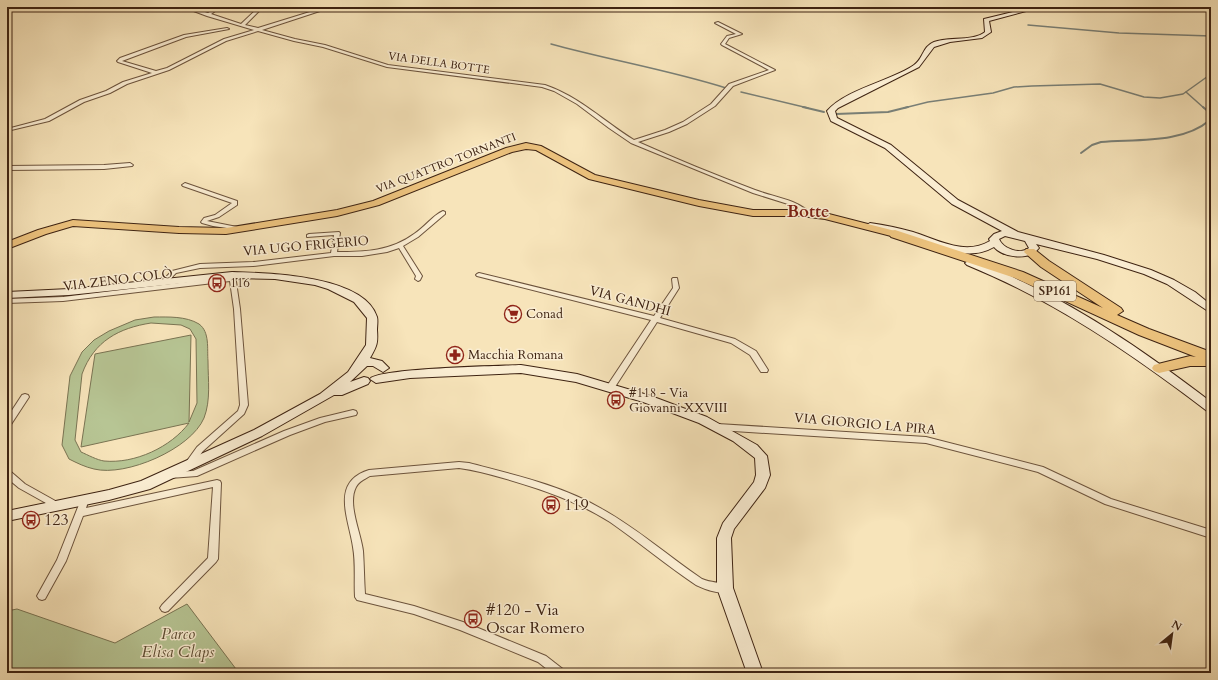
<svg xmlns="http://www.w3.org/2000/svg" width="1218" height="680" font-family="Cardo,serif">
<style>
.green{fill:#b7c594;stroke:#7a7453;fill-rule:evenodd}
.lines{fill:none;stroke-linecap:round;stroke-linejoin:round}
.stream-far1{stroke:#797f76;stroke-width:1.5}
.stream{stroke:#797f76;stroke-width:2}
.street-casing{stroke:#6c533c;stroke-width:2}
.secondary-casing{stroke:#3e2312;stroke-width:2}
.primary-casing{stroke:#3e2312;stroke-width:2}
.highway-casing{stroke:#3e2312;stroke-width:2}
.street{fill:#faedd2;fill-rule:evenodd}
.secondary{fill:#faedd2;fill-rule:evenodd}
.primary{fill:#ecc27d;fill-rule:evenodd}
.highway{fill:#ecc27d;fill-rule:evenodd}
.labels{text-anchor:middle;dominant-baseline:central;stroke-width:3;stroke-linejoin:round;paint-order:stroke}
.far-street-label{font-size:11px;fill:#3e2312;stroke:#faedd2}
.shield{fill:#faedd2;stroke:#76604c;stroke-width:1}
.shield-label{font-size:12px;font-weight:bold;fill:#3e2312}
.street-label{font-size:13px;fill:#3e2312;stroke:#faedd2}
.poi-label{font-size:13px;fill:#3e2312;stroke:#faedd2;text-anchor:start}
.near-poi-label{font-size:16px;fill:#3e2312;stroke:#faedd2;text-anchor:start}
.near-park-label{font-size:16px;font-style:italic;fill:#5c4c32;stroke:#faedd2}
.district-label{font-size:17px;font-weight:bold;fill:#7a1f14;stroke:#faedd2}
</style>
<rect width="100%" height="100%" fill="#f7e4ba"/>
<filter id="stains"><feTurbulence type="fractalNoise" baseFrequency=".005" numOctaves="4"/><feColorMatrix values="0 0 0 0 .2 0 0 0 0 .09 0 0 0 0 .02 0 0 0 .5 -.17"/></filter>
<radialGradient id="worn" r=".72"><stop offset=".6" stop-color="#630" stop-opacity="0"/><stop offset="1" stop-color="#630" stop-opacity=".3"/></radialGradient>
<!-- green -->
<g class="green">
<path d="M154,317C168,317 186,316 199,324C210,332 207,349 208,361C208,380 211,400 204,418C191,449 126,477 94,469C85,467 77,463 69,459L62,445L70,376L82,352L94,340L109,331L135,320ZM151,323L181,325L190,329L196,339L197,403L189,422L191,335L95,354L81,447L189,423C171,447 135,464 104,461C97,460 88,455 81,452L75,440L82,374C94,341 119,328 151,323Z"/>
<polygon points="187,604 239,673 7,673 7,611 17,609 115,643"/>
</g>
<g class="lines">
<!-- stream-far1 -->
<g class="stream-far1">
<polyline points="1028,25 1119,33 1211,36"/>
<path d="M551,44C609,60 669,70 726,88"/>
<polyline points="741,92 808,108"/>
<polyline points="1186,92 1204,108"/>
<polyline points="904,108 928,102 993,93 1014,87 1032,86 1100,84 1144,97 1160,98 1183,94 1211,74"/>
</g>
<!-- stream -->
<g class="stream">
<polyline points="803,107 824,112"/>
<polyline points="836,114 888,112 908,107"/>
<path d="M1081,153L1092,145L1101,142C1136,139 1182,144 1210,120V113L1203,107"/>
</g>
<!-- street casing -->
<g class="street-casing">
<g id="street">
<path d="M183,7H189L208,13L217,7H221L211,14L241,24L259,7H263L245,25L258,28L326,7H332L262,30L295,39L325,45L388,65L545,85C580,97 603,121 634,140L665,130L683,122L711,104L729,84L769,70L722,45L721,44L727,36L736,34L715,23L718,22L742,34L729,38L725,44L775,70L733,86L715,106L687,124L669,132L638,142C676,159 715,175 755,190C773,197 797,199 811,214L810,215H806L801,211L788,204L753,193L631,143L609,128L577,104L554,91L542,87L387,67L323,47L294,41L258,31L226,41L169,70L127,84L110,93L84,102L49,121L7,131V129L45,119L80,100L106,91L123,82L152,73L118,62L117,61L120,58L184,35L227,28L229,29L186,37L122,61L156,71L167,68L224,39L254,30L207,16Z"/>
<polygon points="130,163 133,165 132,166 104,169 7,170 7,166 104,165"/>
<polygon points="185,183 237,201 237,205 219,217 207,221 237,227 241,228 241,230 213,226 202,223 201,222 204,218 215,215 232,203 183,186 182,185"/>
<path d="M443,211L445,212V214L418,237L403,246L422,276L420,280L418,281L415,279L416,276L399,248L387,252L362,256H334L253,266L200,268L176,273L167,282H163L162,281L172,271L200,264L253,262L331,253L334,235L307,237V235L309,234L339,232L340,233L337,252C365,252 391,251 414,234C424,228 432,216 443,211Z"/>
<polygon points="232,273 235,275 240,309 248,405 244,414 203,451 191,467 188,468 185,467 184,465 197,447 238,411 240,405 234,309 230,281 63,301 7,303 7,299 63,297 229,277 229,275"/>
<polygon points="479,273 654,316 673,288 672,279 673,278 677,278 679,288 660,318 735,339 756,351 768,370 767,372 761,372 750,355 731,343 657,322 613,390 607,390 606,388 607,386 651,320 477,276 476,275 477,274"/>
<polygon points="25,394 28,395 29,397 10,426 7,427 7,418 22,395"/>
<polygon points="353,410 356,411 357,413 356,415 325,422 290,435 197,476 170,478 167,477 166,475 167,473 170,472 193,471 284,431 320,418"/>
<polygon points="718,424 926,437 1043,467 1111,499 1211,530 1211,538 1105,504 1038,472 926,443 718,430 715,429 714,427 715,425"/>
<path d="M459,462L469,463C514,475 561,485 602,509C638,529 668,556 702,579C711,583 720,582 728,585L730,588L728,591C718,595 705,589 696,585C666,565 639,542 610,522C577,501 541,489 503,478C489,474 474,470 459,468L370,476C365,479 359,481 356,487C347,504 361,533 363,551C364,565 364,580 365,594L414,606L466,623L546,656L564,670L565,673H552L538,662L460,630L414,614L357,600L355,597C354,581 356,564 353,547C349,519 330,482 369,470Z"/>
<polygon points="7,470 10,471 25,484 59,503 60,505 59,507 56,508 53,507 19,488 7,478"/>
<polygon points="217,480 220,481 221,483 218,559 216,562 168,611 165,612 162,611 160,608 162,605 208,558 213,487 83,516 66,561 45,599 42,600 39,599 37,596 57,560 82,497 85,496 88,497 89,499 86,508"/>
</g>
</g>
<!-- secondary casing -->
<g class="secondary-casing">
<g id="secondary">
<path d="M1022,7H1028L1026,11L989,21L991,32L982,38L950,42L934,47L919,67L838,108L835,111L837,118L891,145L958,200L1018,232L1104,255L1151,270L1174,280L1195,292L1211,305V313L1167,284L1144,274L1097,259L1036,244L1039,248C1029,261 1004,258 994,247C965,264 932,243 904,235C892,232 879,231 867,228L865,226L870,223C884,225 899,228 913,232C938,240 965,256 990,241L989,239L994,234L1002,231L952,204L885,148L831,121L827,111C846,89 891,81 914,65C924,58 922,47 934,42C948,37 975,41 985,32L984,19L1017,11ZM1005,236L1025,241L1029,248C1021,255 1003,249 999,239Z"/>
<path d="M970,260C988,265 1006,274 1023,282C1091,314 1152,357 1211,402V412L1207,411C1131,353 1055,301 967,265L965,263Z"/>
<path d="M232,272C267,273 364,275 377,317C378,321 377,326 377,330C378,343 377,346 370,358L382,361L389,368L383,372L373,366H367L350,382L364,377L368,378L370,381L368,384L342,395H334L262,436L150,489L109,500L7,521V511L109,490L141,481L254,430L320,394L348,372L366,345L367,318L354,302L328,289L315,285L275,279L232,278L69,295L7,298V292L69,289Z"/>
<path d="M521,365L577,374L651,396L707,417L757,445L767,456L770,475L765,488L734,529L731,538L733,588L763,673H747L717,588V538L723,523L754,482L756,475L755,458L733,441L699,423L643,402L576,382L521,373L410,378L376,383L370,379C377,368 501,366 521,365Z"/>
</g>
</g>
<!-- primary casing -->
<g class="primary-casing">
<polygon id="primary" points="526,143 541,146 595,175 699,200 753,210 801,210 825,213 899,232 900,234 895,237 825,219 801,216 753,216 699,206 589,179 536,150 526,149 512,152 379,205 337,216 226,234 179,233 73,226 46,234 7,249 7,242 38,230 73,220 179,227 226,228 337,210 373,201 506,148"/>
</g>
<!-- highway casing -->
<g class="highway-casing">
<polygon id="highway" points="895,230 1023,272 1103,308 1041,267 1024,252 1026,249 1034,249 1049,261 1121,308 1123,311 1117,315 1149,329 1211,352 1211,366 1190,366 1159,373 1154,371 1152,368 1154,365 1190,356 1196,357 1139,335 1015,278 891,237 889,234 891,231"/>
</g>
<!-- street -->
<use href="#street" class="street"/>
<!-- secondary -->
<use href="#secondary" class="secondary"/>
<!-- primary -->
<use href="#primary" class="primary"/>
<!-- highway -->
<use href="#highway" class="highway"/>
</g>
<!-- icons -->
<defs>
<g id="bus-ring" transform="scale(0.9)"><circle r="9.5" fill="#faedd2" stroke="#8f2418" stroke-width="1.5"/><path d="M-5-6H5V4H4V6H2V4H-2V6H-4V4H-5ZM-3.5-4V0h7V-4ZM-3.5 1.2v1.5H-2V1.2ZM2 1.2v1.5H3.5V1.2Z" fill="#8f2418"/></g>
<g id="supermarket-ring" transform="scale(0.9)"><circle r="9.5" fill="#faedd2" stroke="#8f2418" stroke-width="1.5"/><path d="M-6-5.5h2.5l.6 2H6L4.5 2H-2.5L-4.4-4H-6ZM-1.5 3.2a1.3 1.3 0 1 0 .1 0ZM3 3.2a1.3 1.3 0 1 0 .1 0Z" fill="#8f2418"/></g>
<g id="pharmacy-ring" transform="scale(0.9)"><circle r="9.5" fill="#faedd2" stroke="#8f2418" stroke-width="1.5"/><path d="M-2-6h4v4h4v4h-4v4h-4v-4h-4v-4h4Z" fill="#8f2418"/></g>
</defs>
<g fill-rule="evenodd">
<use href="#bus-ring" x="217" y="283"/>
<use href="#supermarket-ring" x="513" y="314"/>
<use href="#pharmacy-ring" x="455" y="355"/>
<use href="#bus-ring" x="616" y="400"/>
<use href="#bus-ring" x="551" y="505"/>
<use href="#bus-ring" x="31" y="520"/>
<use href="#bus-ring" x="473" y="619"/>
</g>
<g class="labels">
<!-- far-street labels -->
<g class="far-street-label">
<text transform="translate(439 63) rotate(8)">VIA DELLA BOTTE</text>
<text transform="translate(446 163) rotate(-21)">VIA QUATTRO TORNANTI</text>
</g>
<!-- shield labels -->
<rect class="shield" x="1034" y="281" width="42" height="20" rx="3"/>
<g class="shield-label">
<text x="1055" y="291">SP161</text>
</g>
<!-- street labels -->
<g class="street-label">
<text transform="translate(306 246) rotate(-5)">VIA UGO FRIGERIO</text>
<text transform="translate(118 280) rotate(-7)">VIA ZENO COLÒ</text>
<text transform="translate(630 301) rotate(15)">VIA GANDHI</text>
<text transform="translate(865 424) rotate(5)">VIA GIORGIO LA PIRA</text>
</g>
<!-- poi labels -->
<g class="poi-label">
<text x="230" y="283">116</text>
<text x="526" y="314">Conad</text>
<text x="468" y="355">Macchia Romana</text>
<text x="629" y="393">#118 - Via<tspan x="629" dy="15">Giovanni XXVIII</tspan></text>
</g>
<!-- near-poi labels -->
<g class="near-poi-label">
<text x="564" y="505">119</text>
<text x="44" y="520">123</text>
<text x="486" y="610">#120 - Via<tspan x="486" dy="18">Oscar Romero</tspan></text>
</g>
<!-- near-park labels -->
<g class="near-park-label">
<text x="178" y="634">Parco<tspan x="178" dy="18">Elisa Claps</tspan></text>
</g>
<!-- district labels -->
<g class="district-label">
<text x="808" y="211">Botte</text>
</g>
</g>
<!-- margin -->
<rect width="1218" height="680" fill="none" stroke="#f7e4ba" stroke-width="24"/>
<rect x="8" y="8" width="1202" height="664" fill="none" stroke="#3e2312" stroke-width="2"/>
<rect x="12" y="12" width="1194" height="656" fill="none" stroke="#3e2312"/>
<!-- north arrow -->
<g transform="translate(1172 634) rotate(29)" stroke="#faedd2" stroke-width="3" paint-order="stroke">
<path d="M0-3L7 15L0 10L-7 15Z" fill="#3e2312"/>
<text y="-6" font-size="11" font-weight="bold" text-anchor="middle" fill="#3e2312">N</text>
</g>
<rect width="100%" height="100%" filter="url(#stains)"/>
<rect width="100%" height="100%" fill="url(#worn)"/>
</svg>
